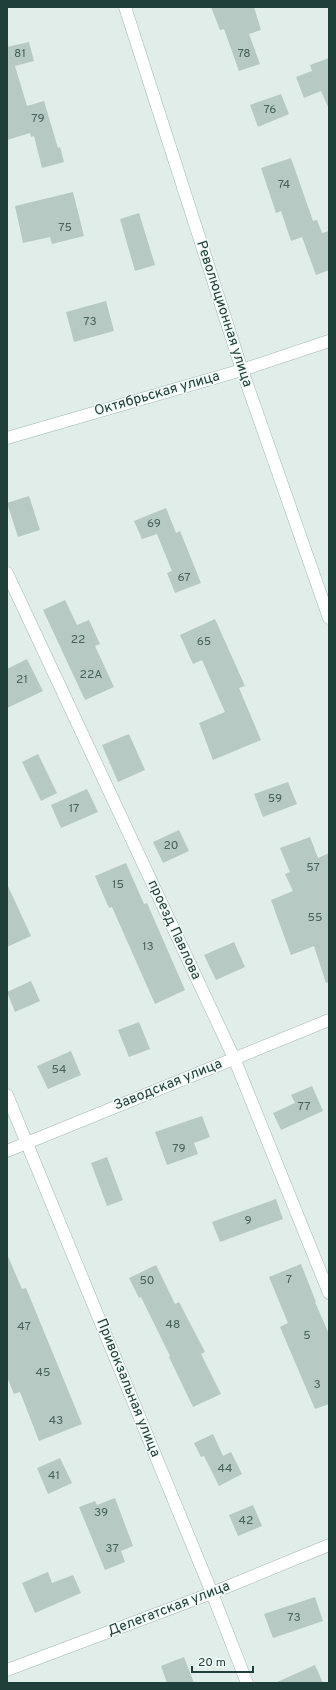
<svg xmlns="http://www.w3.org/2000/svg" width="336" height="1690" font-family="Overpass,sans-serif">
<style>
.building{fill:#b6c9c2}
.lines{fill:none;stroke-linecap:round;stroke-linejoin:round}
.street-casing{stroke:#a3b6b1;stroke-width:13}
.secondary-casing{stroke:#9ebab3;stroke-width:13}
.street{stroke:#fff;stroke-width:12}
.secondary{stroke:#fff;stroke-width:12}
.labels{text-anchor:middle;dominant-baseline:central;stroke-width:3;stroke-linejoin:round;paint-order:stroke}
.number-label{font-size:12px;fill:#45625c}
.street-label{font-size:14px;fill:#1f403a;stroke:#f2f9f6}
</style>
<rect width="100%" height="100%" fill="#e1ede9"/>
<!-- building -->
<g class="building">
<polygon points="211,7 254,7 261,30 249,34 260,64 239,71 224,29 220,30"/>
<polygon points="29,42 34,61 15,66 27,106 44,101 58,148 60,147 64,162 42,168 34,136 31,137 30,133 7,140 7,47"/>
<polygon points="329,58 329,109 321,91 304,98 296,77 312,71 310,65"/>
<polygon points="281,94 289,114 258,127 250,105"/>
<polygon points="291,158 313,221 317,220 322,233 329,231 329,270 316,275 302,237 291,241 281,211 276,213 261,168"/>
<polygon points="73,192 84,236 52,244 50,237 23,243 15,206"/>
<polygon points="139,213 155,265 135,271 120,219"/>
<polygon points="106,301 114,331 74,342 66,312"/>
<polygon points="29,496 40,530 18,537 7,503"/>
<polygon points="166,508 176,533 180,531 201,583 175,593 167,573 172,571 157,534 142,539 134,521"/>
<polygon points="65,600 77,625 89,620 100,644 95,646 114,687 85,700 43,610"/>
<polygon points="215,619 245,686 239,688 261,740 213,760 199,723 225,712 202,660 193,664 180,635"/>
<polygon points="27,659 43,691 7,708 7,669"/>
<polygon points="129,734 145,770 118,782 102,745"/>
<polygon points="38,754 57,793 41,801 22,762"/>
<polygon points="288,782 297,804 263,817 254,794"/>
<polygon points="87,789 98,812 61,828 51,805"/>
<polygon points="179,830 189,851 163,863 153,842"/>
<polygon points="310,837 318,858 329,853 329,982 326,983 314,946 291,955 271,900 293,891 285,874 290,872 280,848"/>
<polygon points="126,863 144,904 147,903 185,990 155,1004 112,907 109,908 95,876"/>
<polygon points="7,884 31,936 7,947"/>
<polygon points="234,942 245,967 216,980 204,955"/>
<polygon points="31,981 40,1001 15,1012 7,992"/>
<polygon points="139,1022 150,1049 129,1057 118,1030"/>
<polygon points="71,1051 81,1075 48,1089 37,1066"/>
<polygon points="312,1086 323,1111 281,1130 273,1113 295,1103 291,1095"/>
<polygon points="202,1116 210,1137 194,1143 198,1154 167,1165 155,1132"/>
<polygon points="107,1157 123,1200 107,1206 91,1163"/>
<polygon points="276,1199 283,1219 220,1242 212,1222"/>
<polygon points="7,1254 22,1289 26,1288 82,1424 39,1441 20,1392 14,1394 7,1377"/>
<polygon points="301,1264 316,1302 315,1302 329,1334 329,1404 315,1409 280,1327 288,1323 269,1277"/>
<polygon points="156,1265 175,1304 179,1302 205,1352 201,1354 221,1394 193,1407 169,1357 170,1356 141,1297 139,1298 129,1278"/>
<polygon points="213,1434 223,1456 231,1452 242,1474 219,1486 204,1456 201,1457 194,1443"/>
<polygon points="60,1458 72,1483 48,1494 37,1468"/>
<polygon points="115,1498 133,1546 121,1551 125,1562 105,1570 79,1507 95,1501 97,1505"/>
<polygon points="253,1505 262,1526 238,1536 229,1515"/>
<polygon points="48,1572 52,1583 73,1575 81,1593 35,1613 22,1583"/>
<polygon points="315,1597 323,1621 273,1638 264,1614"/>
<polygon points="184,1657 194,1683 167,1683 161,1666"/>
<polygon points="315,1665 323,1683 275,1683"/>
</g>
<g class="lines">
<!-- street casing -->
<g class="street-casing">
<g id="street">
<polyline points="7,573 234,1058 329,1293"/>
<polyline points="7,1095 212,1593 247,1683"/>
<polyline points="7,1151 329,1020"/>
<polyline points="7,1670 212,1593 329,1545"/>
</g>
</g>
<!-- secondary casing -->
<g class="secondary-casing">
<g id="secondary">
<polyline points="125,7 242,370 329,618"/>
<polyline points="7,438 242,370 329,341"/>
</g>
</g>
<!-- street -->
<use href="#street" class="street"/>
<!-- secondary -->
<use href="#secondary" class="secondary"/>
</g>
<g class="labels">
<!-- number labels -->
<g class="number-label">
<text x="20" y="54">81</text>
<text x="244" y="54">78</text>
<text x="270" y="110">76</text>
<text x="38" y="119">79</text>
<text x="284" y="185">74</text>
<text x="65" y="228">75</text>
<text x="90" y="322">73</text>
<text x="154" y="524">69</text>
<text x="184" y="578">67</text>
<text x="78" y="640">22</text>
<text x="204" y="642">65</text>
<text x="91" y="675">22А</text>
<text x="22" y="680">21</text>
<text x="275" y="799">59</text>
<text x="74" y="809">17</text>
<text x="171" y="846">20</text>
<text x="313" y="868">57</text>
<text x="118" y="885">15</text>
<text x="315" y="918">55</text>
<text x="148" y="947">13</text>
<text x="59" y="1070">54</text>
<text x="304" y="1107">77</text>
<text x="179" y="1149">79</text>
<text x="248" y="1221">9</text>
<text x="289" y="1280">7</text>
<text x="147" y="1281">50</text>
<text x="173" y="1325">48</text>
<text x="24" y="1327">47</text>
<text x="307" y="1336">5</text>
<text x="43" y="1373">45</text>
<text x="317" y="1385">3</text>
<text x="56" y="1421">43</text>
<text x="225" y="1469">44</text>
<text x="54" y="1476">41</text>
<text x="101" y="1513">39</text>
<text x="246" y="1521">42</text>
<text x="112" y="1549">37</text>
<text x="294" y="1618">73</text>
</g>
<!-- street labels -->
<g class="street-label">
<text transform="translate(224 314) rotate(72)">Революционная улица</text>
<text transform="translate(157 394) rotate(-16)">Октябрьская улица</text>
<text transform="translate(174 930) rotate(65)">проезд Павлова</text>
<text transform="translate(168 1085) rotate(-22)">Заводская улица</text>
<text transform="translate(128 1388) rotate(68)">Привокзальная улица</text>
<text transform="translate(169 1609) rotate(-21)">Делегатская улица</text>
</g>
</g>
<!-- border -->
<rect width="336" height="1690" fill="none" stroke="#1f403a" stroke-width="16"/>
<!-- scale -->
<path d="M192 1666v6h61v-6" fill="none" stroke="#1f403a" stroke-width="2"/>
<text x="198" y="1666" font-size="12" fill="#1f403a" stroke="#f2f9f6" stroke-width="3" paint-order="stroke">20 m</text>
</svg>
